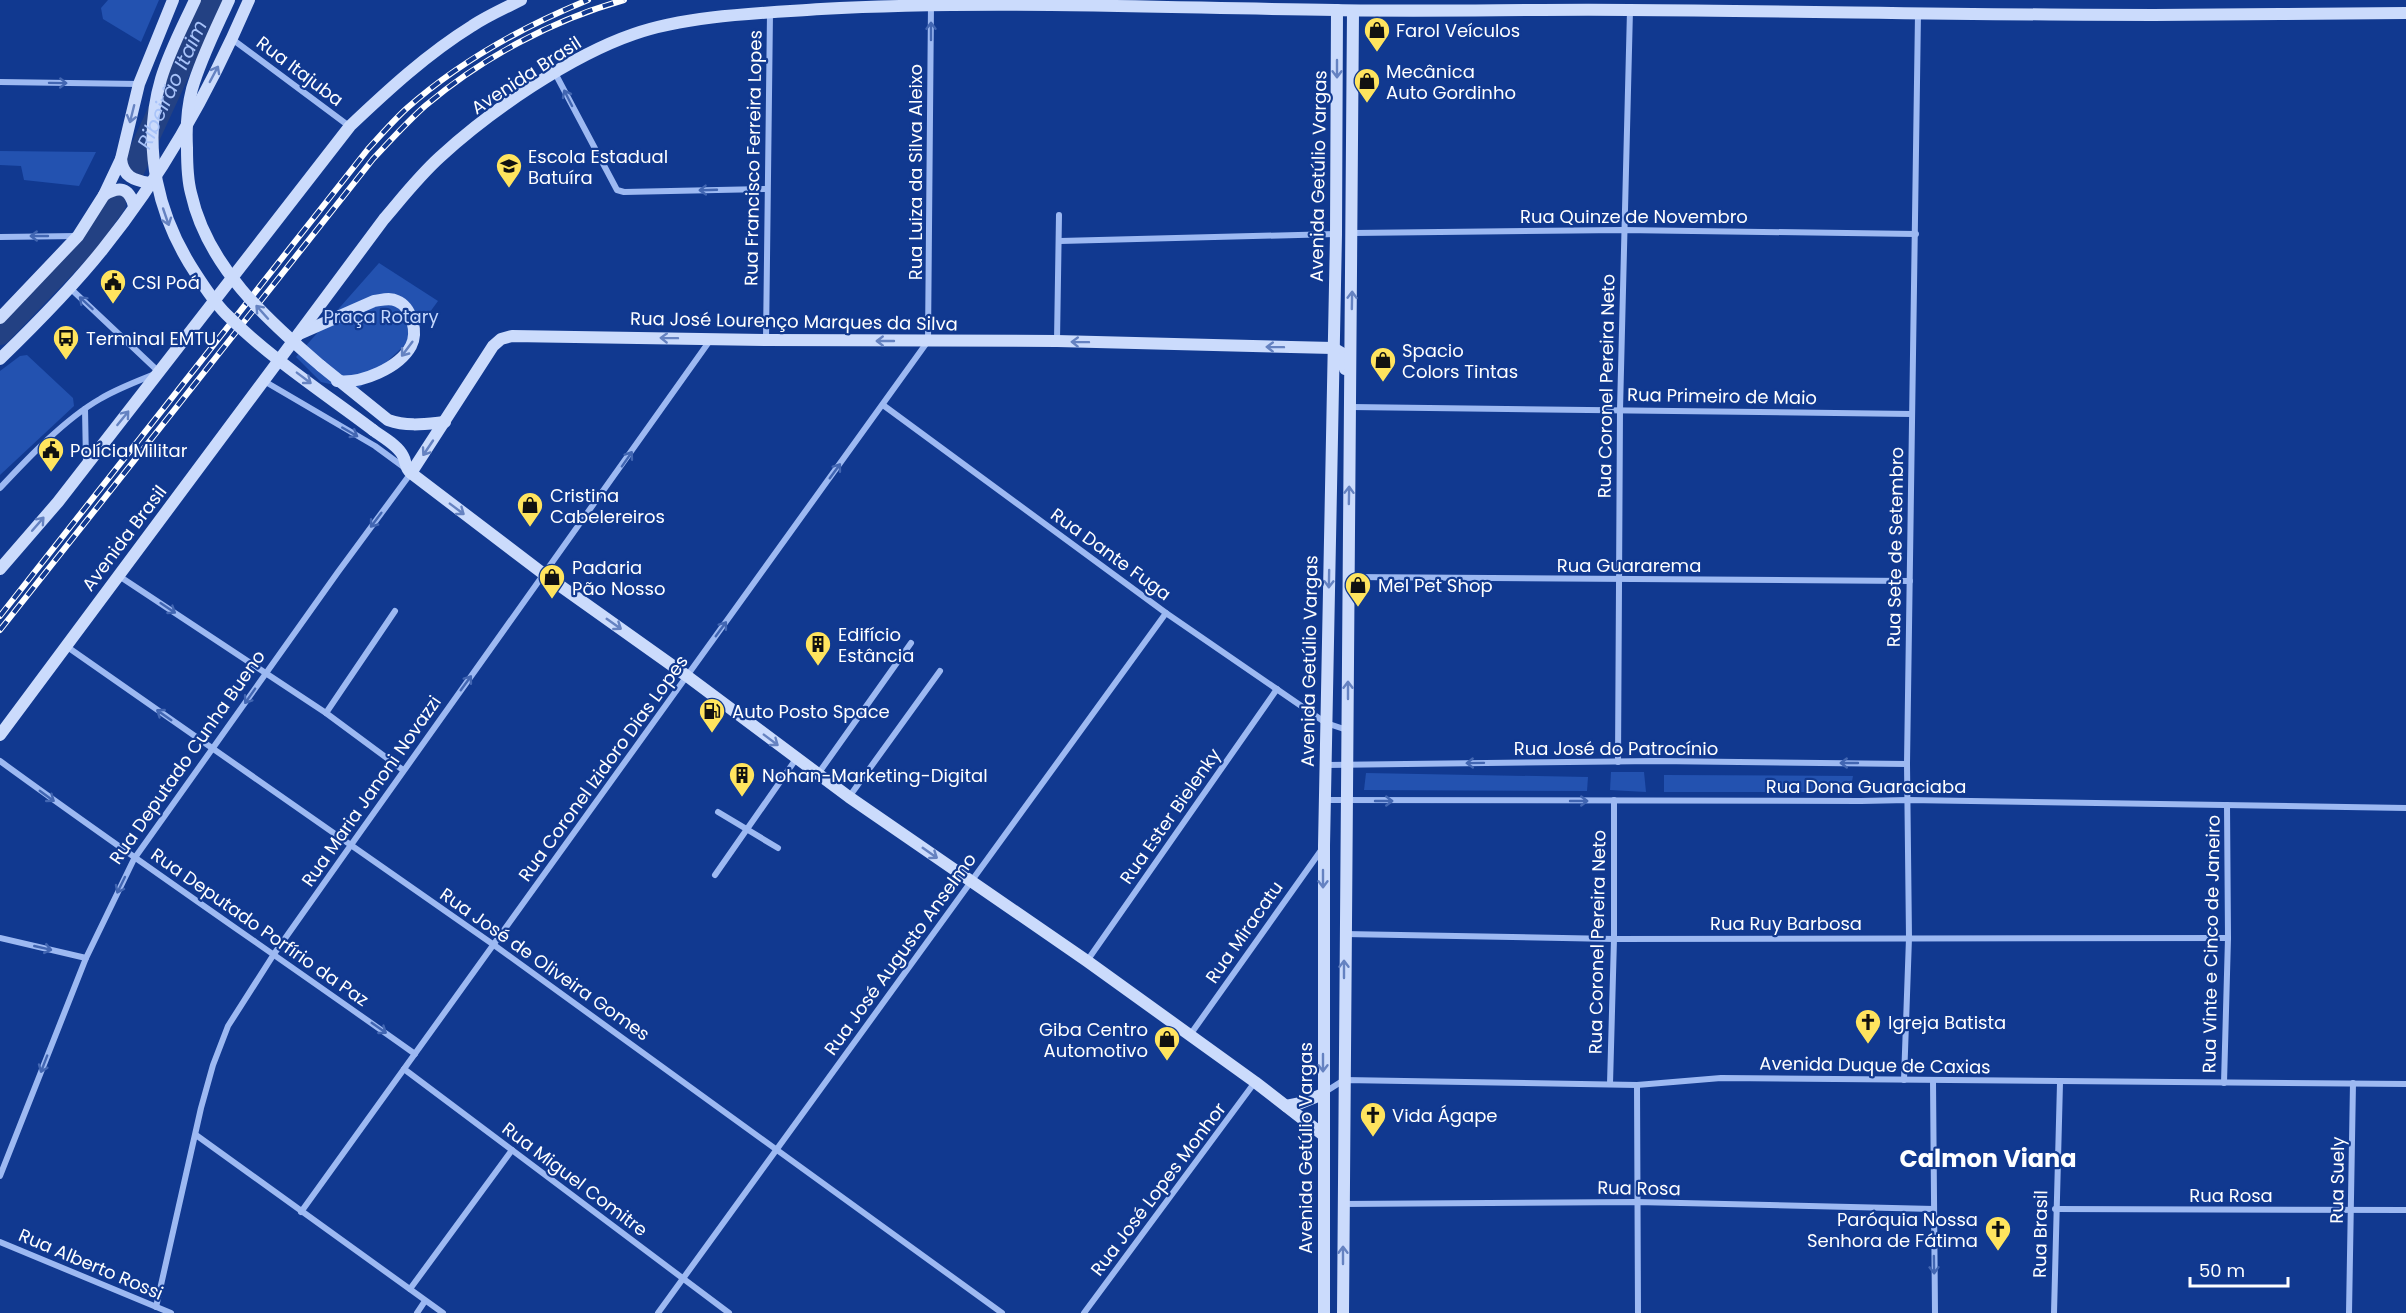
<svg xmlns="http://www.w3.org/2000/svg" width="2406" height="1313" font-family="Poppins,sans-serif">
<style>
.green{fill:#2352b0}
.lines{fill:none;stroke-linecap:round;stroke-linejoin:round}
.river{stroke:#234183;stroke-width:24}
.street{stroke:#9db9f2;stroke-width:6}
.secondary{stroke:#cbdbfc;stroke-width:12}
.rail-casing{stroke:#fff;stroke-width:6}
.rail{stroke:#113990;stroke-width:4;stroke-dasharray:11;stroke-linecap:butt}
.secondary-bridge{stroke:#cbdbfc;stroke-width:12}
.oneway{stroke:#4266b2}
.oneway2{stroke:#6582c1}
.labels{text-anchor:middle;dominant-baseline:central;stroke-width:4.5;stroke-linejoin:round;paint-order:stroke}
.poi-label{font-size:18px;fill:#fff;stroke:#113990;text-anchor:start}
.street-label{font-size:18px;fill:#fff;stroke:#113990}
.park-label{font-size:18px;fill:#c4d7fd;stroke:#113990}
.water-label{font-size:20px;font-style:italic;fill:#a8c3f9;stroke:#113990}
.district-label{font-size:24px;font-weight:bold;fill:#fff;stroke:#113990}
</style>
<rect width="100%" height="100%" fill="#113990"/>
<!-- green -->
<g class="green">
<polygon points="108,0 159,0 141,42 103,19 101,8"/>
<polygon points="0,151 96,152 79,186 24,180 21,166 0,165"/>
<polygon points="379,263 438,301 409,341 357,390 321,382 296,357"/>
<polygon points="27,355 73,398 74,406 0,475 0,371 20,356"/>
<polygon points="1611,772 1644,772 1646,792 1610,790"/>
<polygon points="1366,773 1588,777 1587,791 1364,790"/>
<polygon points="1664,775 1853,776 1850,792 1664,792"/>
</g>
<g class="lines">
<!-- river -->
<g class="river">
<path id="s1" d="M133,169L211,0"/>
<polyline points="0,333 86,243 114,204"/>
</g>
<!-- street -->
<g class="street">
<polyline points="232,39 349,126"/>
<polyline points="555,73 617,190 624,192 767,189"/>
<polyline points="0,82 139,84"/>
<polyline points="1353,233 1623,230 1916,234"/>
<polyline points="0,237 77,236"/>
<polyline points="1060,241 1336,234"/>
<polyline points="766,340 770,13"/>
<polyline points="1057,341 1059,215"/>
<polyline points="264,381 375,446 405,468"/>
<polyline points="883,405 1166,613 1326,723 1347,730"/>
<polyline points="1351,407 1912,414"/>
<polyline points="85,409 86,462"/>
<path d="M0,488C28,458 65,419 100,399C118,388 139,381 159,372L70,288"/>
<polyline points="119,576 326,713 403,770"/>
<polyline points="1349,577 1910,581"/>
<polyline points="66,646 494,945 1002,1313"/>
<polyline points="326,713 395,611"/>
<path d="M0,761C137,861 277,956 415,1054"/>
<polyline points="1618,762 1620,410 1630,10"/>
<polyline points="1326,765 1656,761 1907,764"/>
<polyline points="818,774 911,643"/>
<polyline points="849,797 940,671"/>
<polyline points="1326,800 1861,801 1908,800 2406,808"/>
<polyline points="718,812 778,848"/>
<polyline points="715,875 796,759"/>
<polyline points="1344,934 1614,939 2228,938"/>
<polyline points="0,938 86,958"/>
<polyline points="1087,961 1277,689"/>
<polyline points="1190,1035 1322,849"/>
<polyline points="404,1069 729,1313"/>
<polyline points="1904,1080 1909,938 1907,764 1918,14"/>
<polyline points="1933,1081 1935,1313"/>
<polyline points="2224,1083 2228,938 2227,805"/>
<polyline points="1610,1084 1614,939 1614,800"/>
<polyline points="1637,1085 1638,1313"/>
<polyline points="1325,1092 1344,1080 1637,1085 1721,1078 2406,1084"/>
<polyline points="196,1135 443,1313"/>
<polyline points="0,1176 86,958 134,859 338,572 411,473"/>
<polyline points="1343,1204 1637,1202 1934,1209"/>
<polyline points="2055,1209 2406,1210"/>
<polyline points="301,1212 928,341 931,4"/>
<polyline points="0,1242 171,1313"/>
<polyline points="410,1289 512,1150"/>
<polyline points="156,1307 201,1108 213,1065 228,1026 274,954 351,845 711,339"/>
<polyline points="417,1313 425,1301"/>
<polyline points="658,1313 1166,613"/>
<polyline points="1084,1313 1255,1082"/>
<polyline points="2054,1313 2060,1083"/>
<polyline points="2349,1313 2353,1083"/>
</g>
<!-- secondary -->
<g class="secondary">
<path d="M121,159C123,177 134,180 149,183"/>
<path d="M104,195C119,186 129,187 134,206"/>
<polyline points="0,318 78,236 104,195 121,159 139,84 173,0"/>
<path d="M299,334L374,301C382,300 390,297 397,301C412,307 418,333 411,346C399,368 361,384 337,381"/>
<path d="M0,359C36,324 72,288 103,249C162,176 212,86 249,0"/>
<path d="M321,366L388,420C408,427 425,424 445,422"/>
<path d="M373,430C382,437 398,445 403,456C407,463 404,467 411,473L545,575L687,676L849,797L1087,961L1255,1082L1322,1134"/>
<polyline points="411,473 493,346 501,339 512,336 766,340 1057,341 1333,348 1343,354 1345,369"/>
<path d="M0,569L58,502L350,126C388,90 427,54 472,26C487,16 505,8 521,0"/>
<path d="M0,735L384,219C402,198 419,176 440,157C490,111 570,56 634,34C688,15 764,13 821,9C992,0 1164,8 1335,10C1433,12 1531,9 1629,10C1804,11 1979,15 2154,15C2238,15 2322,13 2406,13"/>
<polyline points="1286,1106 1301,1103 1323,1094"/>
<polyline points="1324,1313 1324,846 1336,234 1337,10"/>
<path d="M1343,1313C1344,879 1352,445 1353,11"/>
</g>
<!-- rail casing -->
<g class="rail-casing">
<g id="rail">
<path d="M0,616L368,149C380,136 393,121 406,109C460,61 522,27 588,0"/>
<path d="M0,630L373,159C390,141 407,122 425,106C482,58 552,20 624,0"/>
</g>
</g>
<!-- rail -->
<use href="#rail" class="rail"/>
<!-- secondary-bridge -->
<g class="secondary-bridge">
<path d="M195,0C183,26 169,52 161,79C141,147 158,217 196,274C205,288 215,303 226,314C270,358 324,393 373,430"/>
<path d="M229,0C216,29 201,58 192,89C187,108 186,128 187,148C187,163 187,178 191,193C207,266 266,319 321,366"/>
</g>
</g>
<!-- one-way arrows -->
<defs><path id="oneway-shaft" d="M-6 0H5M1.5-3L5.5 0L1.5 3" fill="none" stroke-width="1.6" stroke-linecap="round" stroke-linejoin="round" transform="scale(1.5)"/></defs>
<g class="oneway">
<use href="#oneway-shaft" transform="translate(931 31) rotate(-90)"/>
<use href="#oneway-shaft" transform="translate(58 83) rotate(1)"/>
<use href="#oneway-shaft" transform="translate(568 98) rotate(-117)"/>
<use href="#oneway-shaft" transform="translate(708 190) rotate(178)"/>
<use href="#oneway-shaft" transform="translate(39 236) rotate(180)"/>
<use href="#oneway-shaft" transform="translate(86 303) rotate(-137)"/>
<use href="#oneway-shaft" transform="translate(350 432) rotate(30)"/>
<use href="#oneway-shaft" transform="translate(627 459) rotate(-55)"/>
<use href="#oneway-shaft" transform="translate(835 471) rotate(-54)"/>
<use href="#oneway-shaft" transform="translate(376 520) rotate(127)"/>
<use href="#oneway-shaft" transform="translate(168 608) rotate(34)"/>
<use href="#oneway-shaft" transform="translate(721 629) rotate(-54)"/>
<use href="#oneway-shaft" transform="translate(466 683) rotate(-54)"/>
<use href="#oneway-shaft" transform="translate(250 696) rotate(125)"/>
<use href="#oneway-shaft" transform="translate(164 715) rotate(-145)"/>
<use href="#oneway-shaft" transform="translate(1475 763) rotate(179)"/>
<use href="#oneway-shaft" transform="translate(1849 763) rotate(180)"/>
<use href="#oneway-shaft" transform="translate(47 796) rotate(36)"/>
<use href="#oneway-shaft" transform="translate(1384 801)"/>
<use href="#oneway-shaft" transform="translate(1579 801)"/>
<use href="#oneway-shaft" transform="translate(121 885) rotate(116)"/>
<use href="#oneway-shaft" transform="translate(43 948) rotate(13)"/>
<use href="#oneway-shaft" transform="translate(379 1028) rotate(35)"/>
<use href="#oneway-shaft" transform="translate(44 1064) rotate(111)"/>
<use href="#oneway-shaft" transform="translate(1934 1265) rotate(89)"/>
</g>
<g class="oneway2">
<use href="#oneway-shaft" transform="translate(1337 69) rotate(90)"/>
<use href="#oneway-shaft" transform="translate(214 74) rotate(-62)"/>
<use href="#oneway-shaft" transform="translate(132 114) rotate(104)"/>
<use href="#oneway-shaft" transform="translate(166 217) rotate(71)"/>
<use href="#oneway-shaft" transform="translate(1352 300) rotate(-89)"/>
<use href="#oneway-shaft" transform="translate(262 312) rotate(-132)"/>
<use href="#oneway-shaft" transform="translate(669 338) rotate(-179)"/>
<use href="#oneway-shaft" transform="translate(885 341) rotate(-180)"/>
<use href="#oneway-shaft" transform="translate(1080 342) rotate(-179)"/>
<use href="#oneway-shaft" transform="translate(1275 347) rotate(-179)"/>
<use href="#oneway-shaft" transform="translate(407 349) rotate(127)"/>
<use href="#oneway-shaft" transform="translate(304 378) rotate(37)"/>
<use href="#oneway-shaft" transform="translate(123 418) rotate(-51)"/>
<use href="#oneway-shaft" transform="translate(428 448) rotate(124)"/>
<use href="#oneway-shaft" transform="translate(1349 495) rotate(-89)"/>
<use href="#oneway-shaft" transform="translate(457 509) rotate(37)"/>
<use href="#oneway-shaft" transform="translate(38 524) rotate(-49)"/>
<use href="#oneway-shaft" transform="translate(1329 579) rotate(91)"/>
<use href="#oneway-shaft" transform="translate(614 624) rotate(35)"/>
<use href="#oneway-shaft" transform="translate(1348 690) rotate(-90)"/>
<use href="#oneway-shaft" transform="translate(771 740) rotate(37)"/>
<use href="#oneway-shaft" transform="translate(930 853) rotate(35)"/>
<use href="#oneway-shaft" transform="translate(1323 879) rotate(90)"/>
<use href="#oneway-shaft" transform="translate(1344 969) rotate(-90)"/>
<use href="#oneway-shaft" transform="translate(1323 1063) rotate(90)"/>
<use href="#oneway-shaft" transform="translate(1343 1255) rotate(-90)"/>
</g>
<!-- icons -->
<defs>
<g id="shop-pin" transform="scale(1.35)"><path d="M0 17L-7.5 6A9.5 9.5 0 1 1 7.5 6Z" fill="#ffe45e" stroke="#113990"/><path d="M-5-2.5h2.3a2.7 3.5 0 0 1 5.4 0H5L5.5 6h-11ZM-1.5-2.5h3a1.5 2.3 0 0 0-3 0Z" fill="#111"/></g>
<g id="school-pin" transform="scale(1.35)"><path d="M0 17L-7.5 6A9.5 9.5 0 1 1 7.5 6Z" fill="#ffe45e" stroke="#113990"/><path d="M0-5L7-2L0 1L-7-2ZM-4 1L0 2.5L4 1V4Q0 6-4 4Z" fill="#111"/></g>
<g id="civic-pin" transform="scale(1.35)"><path d="M0 17L-7.5 6A9.5 9.5 0 1 1 7.5 6Z" fill="#ffe45e" stroke="#113990"/><path d="M-.6-6.5H3V-4.5H.6V-3L4-1V1h2V6H-6V1h2V-1L-.6-3ZM-1.2 2.5V6h2.4V2.5Z" fill="#111"/></g>
<g id="bus-pin" transform="scale(1.35)"><path d="M0 17L-7.5 6A9.5 9.5 0 1 1 7.5 6Z" fill="#ffe45e" stroke="#113990"/><path d="M-5-6H5V4H4V6H2V4H-2V6H-4V4H-5ZM-3.5-4V0h7V-4ZM-3.5 1.2v1.5H-2V1.2ZM2 1.2v1.5H3.5V1.2Z" fill="#111"/></g>
<g id="building-pin" transform="scale(1.35)"><path d="M0 17L-7.5 6A9.5 9.5 0 1 1 7.5 6Z" fill="#ffe45e" stroke="#113990"/><path d="M-4-6H4V6H1V3H-1V6H-4ZM-2.5-4.3h1.7v1.8h-1.7ZM.8-4.3h1.7v1.8H.8ZM-2.5-1h1.7V.8h-1.7ZM.8-1h1.7V.8H.8Z" fill="#111"/></g>
<g id="fuel-pin" transform="scale(1.35)"><path d="M0 17L-7.5 6A9.5 9.5 0 1 1 7.5 6Z" fill="#ffe45e" stroke="#113990"/><path d="M-5.5-6h7V0h2V4h1.3V-2.5L3-4.5l.8-.8L6-3V5H2.5V1h-1V6h-7ZM-4.2-4.7v3.2H.2V-4.7Z" fill="#111"/></g>
<g id="church-pin" transform="scale(1.35)"><path d="M0 17L-7.5 6A9.5 9.5 0 1 1 7.5 6Z" fill="#ffe45e" stroke="#113990"/><path d="M-1.2-6h2.4v3.5h3.3v2.4h-3.3V6h-2.4V-.1h-3.3v-2.4h3.3Z" fill="#111"/></g>
</defs>
<g fill-rule="evenodd">
<use href="#shop-pin" x="1377" y="30"/>
<use href="#shop-pin" x="1367" y="81"/>
<use href="#school-pin" x="509" y="166"/>
<use href="#civic-pin" x="113" y="282"/>
<use href="#bus-pin" x="66" y="338"/>
<use href="#shop-pin" x="1383" y="360"/>
<use href="#civic-pin" x="51" y="450"/>
<use href="#shop-pin" x="530" y="505"/>
<use href="#shop-pin" x="552" y="577"/>
<use href="#shop-pin" x="1358" y="585"/>
<use href="#building-pin" x="818" y="644"/>
<use href="#fuel-pin" x="712" y="711"/>
<use href="#building-pin" x="742" y="775"/>
<use href="#church-pin" x="1868" y="1022"/>
<use href="#shop-pin" x="1167" y="1039"/>
<use href="#church-pin" x="1373" y="1115"/>
<use href="#church-pin" x="1998" y="1229"/>
</g>
<g class="labels">
<!-- poi labels -->
<g class="poi-label">
<text x="1396" y="30">Farol Veículos</text>
<text x="1386" y="71">Mecânica<tspan x="1386" dy="21">Auto Gordinho</tspan></text>
<text x="528" y="156">Escola Estadual<tspan x="528" dy="21">Batuíra</tspan></text>
<text x="132" y="282">CSI Poá</text>
<text x="86" y="338">Terminal EMTU</text>
<text x="1402" y="350">Spacio<tspan x="1402" dy="21">Colors Tintas</tspan></text>
<text x="70" y="450">Polícia Militar</text>
<text x="550" y="495">Cristina<tspan x="550" dy="21">Cabelereiros</tspan></text>
<text x="572" y="567">Padaria<tspan x="572" dy="21">Pão Nosso</tspan></text>
<text x="1378" y="585">Mel Pet Shop</text>
<text x="838" y="634">Edifício<tspan x="838" dy="21">Estância</tspan></text>
<text x="732" y="711">Auto Posto Space</text>
<text x="762" y="775">Nohan-Marketing-Digital</text>
<text x="1888" y="1022">Igreja Batista</text>
<text x="1148" y="1029" text-anchor="end">Giba Centro<tspan x="1148" dy="21">Automotivo</tspan></text>
<text x="1392" y="1115">Vida Ágape</text>
<text x="1978" y="1219" text-anchor="end">Paróquia Nossa<tspan x="1978" dy="21">Senhora de Fátima</tspan></text>
</g>
<!-- street labels -->
<g class="street-label">
<text transform="translate(300 71) rotate(37)">Rua Itajuba</text>
<text transform="translate(526 75) rotate(-33)">Avenida Brasil</text>
<text transform="translate(753 158) rotate(-89)">Rua Francisco Ferreira Lopes</text>
<text transform="translate(915 172) rotate(-90)">Rua Luiza da Silva Aleixo</text>
<text transform="translate(1318 176) rotate(-89)">Avenida Getúlio Vargas</text>
<text x="1634" y="216">Rua Quinze de Novembro</text>
<text transform="translate(794 321) rotate(1)">Rua José Lourenço Marques da Silva</text>
<text transform="translate(1606 386) rotate(-89)">Rua Coronel Pereira Neto</text>
<text transform="translate(1722 396) rotate(1)">Rua Primeiro de Maio</text>
<text transform="translate(124 538) rotate(-53)">Avenida Brasil</text>
<text transform="translate(1895 547) rotate(-89)">Rua Sete de Setembro</text>
<text transform="translate(1111 554) rotate(36)">Rua Dante Fuga</text>
<text x="1629" y="565">Rua Guararema</text>
<text transform="translate(1309 661) rotate(-89)">Avenida Getúlio Vargas</text>
<text x="1616" y="748">Rua José do Patrocínio</text>
<text transform="translate(187 757) rotate(-55)">Rua Deputado Cunha Bueno</text>
<text transform="translate(603 768) rotate(-54)">Rua Coronel Izidoro Dias Lopes</text>
<text x="1866" y="786">Rua Dona Guaraciaba</text>
<text transform="translate(371 791) rotate(-55)">Rua Maria Janoni Novazzi</text>
<text transform="translate(1170 816) rotate(-55)">Rua Ester Bielenky</text>
<text x="1786" y="923">Rua Ruy Barbosa</text>
<text transform="translate(260 927) rotate(35)">Rua Deputado Porfírio da Paz</text>
<text transform="translate(1244 932) rotate(-55)">Rua Miracatu</text>
<text transform="translate(1597 942) rotate(-89)">Rua Coronel Pereira Neto</text>
<text transform="translate(2211 944) rotate(-89)">Rua Vinte e Cinco de Janeiro</text>
<text transform="translate(900 954) rotate(-54)">Rua José Augusto Anselmo</text>
<text transform="translate(545 964) rotate(35)">Rua José de Oliveira Gomes</text>
<text transform="translate(1875 1065) rotate(1)">Avenida Duque de Caxias</text>
<text transform="translate(1305 1148) rotate(-90)">Avenida Getúlio Vargas</text>
<text transform="translate(575 1179) rotate(37)">Rua Miguel Comitre</text>
<text transform="translate(2337 1180) rotate(-89)">Rua Suely</text>
<text transform="translate(1639 1188) rotate(1)">Rua Rosa</text>
<text transform="translate(1158 1189) rotate(-53)">Rua José Lopes Monhor</text>
<text x="2231" y="1195">Rua Rosa</text>
<text transform="translate(2040 1234) rotate(-89)">Rua Brasil</text>
<text transform="translate(91 1264) rotate(23)">Rua Alberto Rossi</text>
</g>
<!-- park labels -->
<g class="park-label">
<text x="381" y="316">Praça Rotary</text>
</g>
<!-- water labels -->
<g class="water-label">
<text stroke="none"><textPath href="#s1" startOffset="93">Ribeirão Itaim</textPath></text>
</g>
<!-- district labels -->
<g class="district-label">
<text x="1988" y="1158">Calmon Viana</text>
</g>
</g>
<!-- scale -->
<path d="M2190 1277v9h98v-9" fill="none" stroke="#ffffff" stroke-width="3"/>
<text x="2199" y="1277" font-size="18" fill="#ffffff" stroke="#113990" stroke-width="4.5" paint-order="stroke">50 m</text>
</svg>
